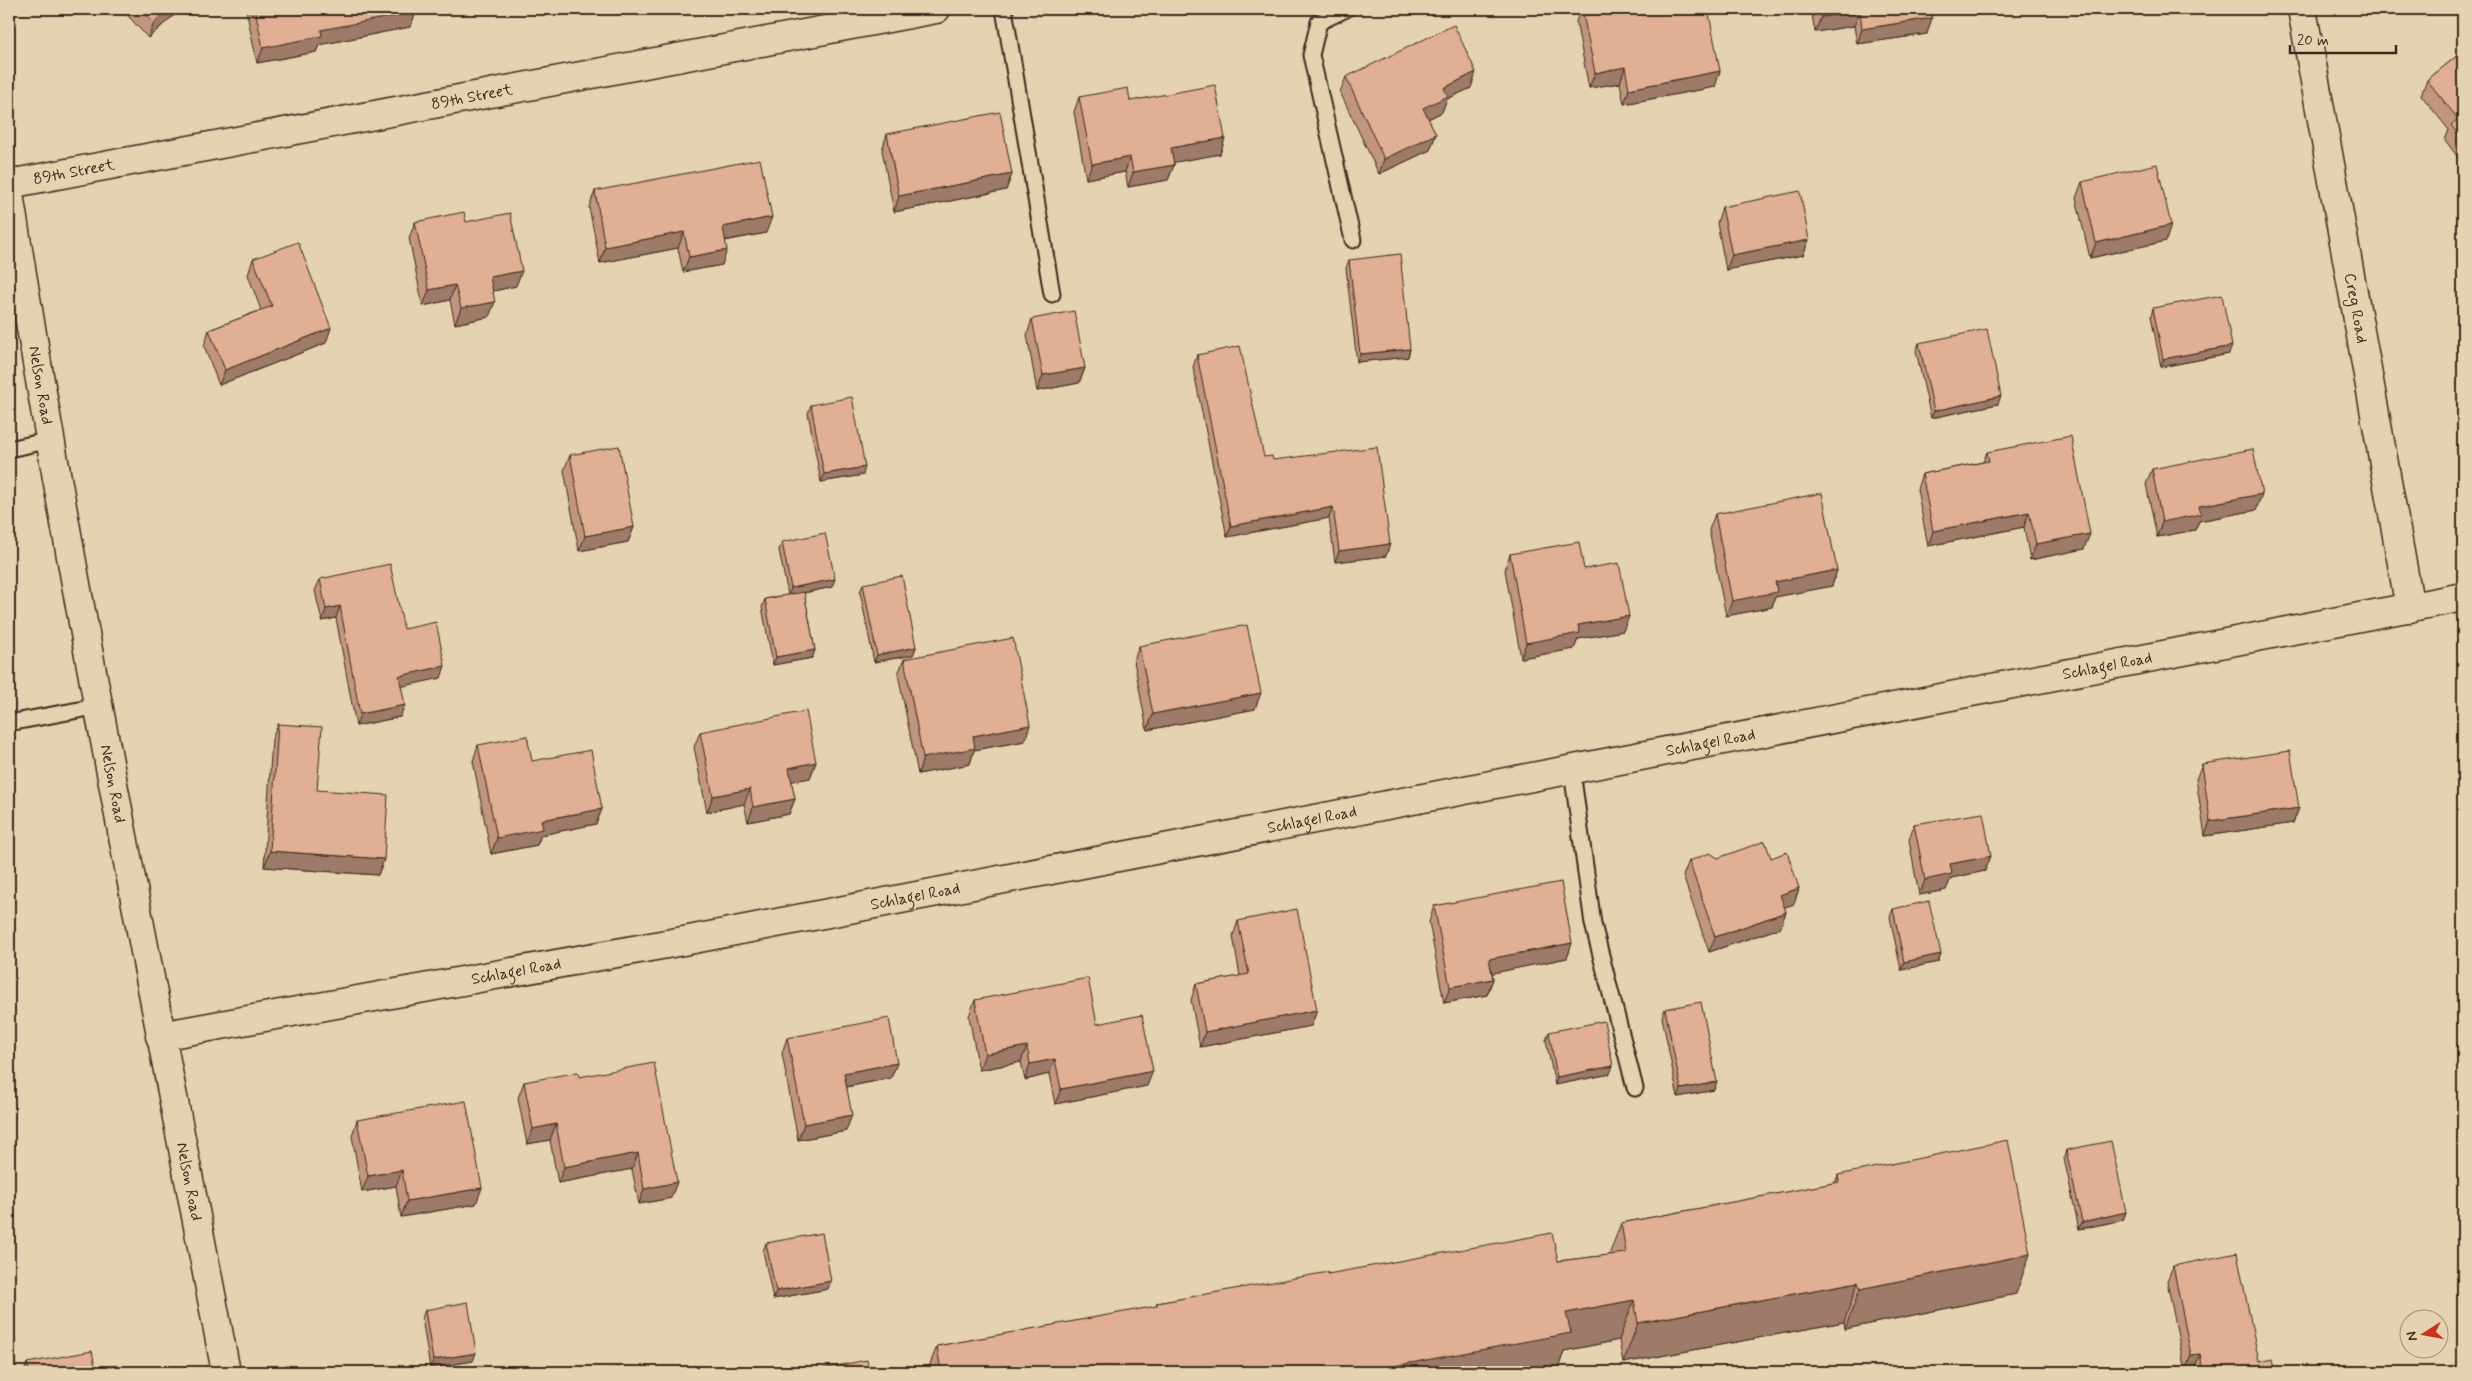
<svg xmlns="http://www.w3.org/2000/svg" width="2472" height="1381" font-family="Mynerve,sans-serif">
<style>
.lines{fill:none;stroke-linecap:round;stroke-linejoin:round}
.lane-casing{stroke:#3b2a1e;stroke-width:19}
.street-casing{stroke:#3b2a1e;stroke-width:31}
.secondary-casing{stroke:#3b2a1e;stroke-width:31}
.lane{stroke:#e4d2b0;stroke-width:15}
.street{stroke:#e4d2b0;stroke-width:28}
.secondary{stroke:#e4d2b0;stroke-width:28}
.wall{fill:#c2967e;stroke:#3b2a1e}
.shaded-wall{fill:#9e7a67;stroke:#3b2a1e}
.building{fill:#e1af93;stroke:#3b2a1e}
.labels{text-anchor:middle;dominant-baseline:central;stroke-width:4;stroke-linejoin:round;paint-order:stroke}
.street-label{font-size:16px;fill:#3b2a1e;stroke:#e4d2b0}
</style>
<rect width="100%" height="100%" fill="#e4d2b0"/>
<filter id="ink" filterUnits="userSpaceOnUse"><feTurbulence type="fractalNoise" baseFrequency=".02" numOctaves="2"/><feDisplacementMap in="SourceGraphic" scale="10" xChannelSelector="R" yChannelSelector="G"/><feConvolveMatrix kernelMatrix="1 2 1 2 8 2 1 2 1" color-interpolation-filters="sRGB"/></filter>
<g filter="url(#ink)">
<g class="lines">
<!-- lane casing -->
<g class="lane-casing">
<g id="lane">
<polyline points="1004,9 1052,294"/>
<polyline points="1346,9 1319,22 1311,55 1353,240"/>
<polyline points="9,449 51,440"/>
<polyline points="9,723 100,706"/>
<polyline points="1572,771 1593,924 1635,1088"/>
</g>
</g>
<!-- street casing -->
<g class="street-casing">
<g id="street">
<path id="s1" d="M2302,9L2410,608"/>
<path id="s2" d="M9,184L936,9"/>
<path id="s3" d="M160,1036L694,939L2463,597"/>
</g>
</g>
<!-- secondary casing -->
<g class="secondary-casing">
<g id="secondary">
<path id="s4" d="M9,194C72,588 151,980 226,1372"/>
</g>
</g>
<!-- lane -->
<use href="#lane" class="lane"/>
<!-- street -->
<use href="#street" class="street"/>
<!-- secondary -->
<use href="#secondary" class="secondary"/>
</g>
<!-- wall -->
<g class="wall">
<polygon points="122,9 181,9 148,38"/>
<polygon points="246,9 432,9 416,12 410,27 319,45 316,52 257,63"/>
<polygon points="1581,9 1637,9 1637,10 1715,87 1624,104 1620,83 1589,88 1576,21"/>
<polygon points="1811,9 1946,9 1945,11 1931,13 1927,34 1857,44 1854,26 1815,32"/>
<polygon points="2463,51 2463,164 2445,140 2449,130 2421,95 2427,80"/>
<polygon points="1346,77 1471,88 1447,99 1442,112 1428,119 1436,134 1430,150 1379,174 1340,92"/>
<polygon points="1079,97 1130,101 1225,138 1220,154 1174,162 1174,165 1168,180 1128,187 1125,172 1086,179 1074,112"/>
<polygon points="887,134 1012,174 1006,190 894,212 882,150"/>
<polygon points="2082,182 2166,241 2090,258 2076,198"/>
<polygon points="595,191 766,233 725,241 722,265 683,272 678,248 600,263 589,207"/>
<polygon points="1722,207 1809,240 1803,255 1726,270 1717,223"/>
<polygon points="415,222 466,222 516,286 493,291 489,317 455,324 450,300 423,306 409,238"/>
<polygon points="253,259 326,343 219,385 204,346 209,330 261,310 248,275"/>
<polygon points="1349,260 1410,349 1408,357 1357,362 1346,268"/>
<polygon points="2153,308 2229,354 2161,367 2151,316"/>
<polygon points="1032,319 1085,368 1079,383 1037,391 1027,335"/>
<polygon points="1919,343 1998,404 1931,418 1916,351"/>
<polygon points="1197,355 1264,457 1273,460 1390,544 1386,556 1335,562 1329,518 1227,537 1193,367"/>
<polygon points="811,405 863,475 821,482 808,413"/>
<polygon points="1987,452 2084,549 2030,560 2024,527 1928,546 1917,489 1922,474 1983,462"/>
<polygon points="570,455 634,527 628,542 579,551 564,470"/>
<polygon points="2152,469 2256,510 2199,521 2195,530 2157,537 2146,484"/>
<polygon points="1715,514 1837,570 1832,586 1775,597 1772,607 1726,616 1709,530"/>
<polygon points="782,542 832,587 804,593 815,650 812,658 773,665 762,607 765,599 788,595 779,550"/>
<polygon points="1510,554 1584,569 1629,616 1623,631 1578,639 1574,649 1521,658 1505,570"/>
<polygon points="320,579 404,629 441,678 401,686 400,717 356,726 336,618 322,621 315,591"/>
<polygon points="863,584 916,647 913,655 874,662 860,592"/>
<polygon points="1139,646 1255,709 1147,730 1134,661"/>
<polygon points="904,659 1025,741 974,750 970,764 918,774 898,674"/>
<polygon points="278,724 317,790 384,859 378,875 264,867 272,739"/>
<polygon points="700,732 816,762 810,778 791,781 795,799 789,814 748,822 744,804 707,812 694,747"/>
<polygon points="478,745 532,761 602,809 596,824 541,835 537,845 491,854 473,761"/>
<polygon points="2202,764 2299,808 2293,823 2205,836 2196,779"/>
<polygon points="1914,824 1991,856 1985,871 1951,878 1946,890 1919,895 1909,840"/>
<polygon points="1718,858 1771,858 1799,888 1794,904 1784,907 1786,912 1780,928 1709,952 1683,876 1689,861"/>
<polygon points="1434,906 1572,943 1567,958 1492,973 1493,979 1487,995 1444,1003 1429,922"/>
<polygon points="1893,909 1938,962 1901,970 1890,917"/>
<polygon points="1238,921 1317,1010 1311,1026 1200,1047 1191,1000 1196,984 1240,976 1233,936"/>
<polygon points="975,1000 1097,1024 1147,1086 1055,1104 1049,1074 1025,1080 1021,1062 979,1070 969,1016"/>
<polygon points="1665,1009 1714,1090 1678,1097 1662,1017"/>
<polygon points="1549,1032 1610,1074 1555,1085 1546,1040"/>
<polygon points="787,1038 897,1063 891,1078 847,1087 846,1131 798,1140 782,1053"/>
<polygon points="579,1077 671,1198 639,1204 632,1169 558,1183 550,1140 527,1144 518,1098 524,1082"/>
<polygon points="357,1120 476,1204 401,1217 396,1186 362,1192 352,1136"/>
<polygon points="2066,1150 2126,1212 2123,1220 2079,1229 2064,1158"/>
<polygon points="1838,1175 2016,1294 1845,1329 1844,1322 1623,1363 1619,1340 1564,1351 1557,1372 927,1372 937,1346 1156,1307 1157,1303 1328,1274 1558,1261 1609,1255 1621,1223 1835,1183"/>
<polygon points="766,1243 828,1289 773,1299 763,1251"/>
<polygon points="2173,1266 2259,1362 2275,1372 2195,1372 2194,1369 2185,1371 2167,1281"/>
<polygon points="425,1310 473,1361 430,1368 422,1318"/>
<polygon points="27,1363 96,1372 24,1372"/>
</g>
<!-- shaded-wall -->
<g class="shaded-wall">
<polygon points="169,9 181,9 148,38 154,23"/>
<polygon points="409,9 432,9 416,12 410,27 319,45 316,52 257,63 263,48 321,30"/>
<polygon points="481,9 492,9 480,11"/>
<polygon points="1925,9 1946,9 1945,11 1923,14"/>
<polygon points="1860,11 1854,26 1815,32 1821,17"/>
<polygon points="1932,18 1927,34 1857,44 1862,29"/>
<polygon points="1625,67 1620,83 1589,88 1595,73"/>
<polygon points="1720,71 1715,87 1624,104 1629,89"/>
<polygon points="1476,72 1471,88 1447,99 1442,112 1418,124 1423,108 1444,88"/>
<polygon points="1436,134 1430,150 1379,174 1384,159"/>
<polygon points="1225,138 1220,154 1165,164 1171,148"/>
<polygon points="1130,157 1125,172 1086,179 1092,164"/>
<polygon points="1174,165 1168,180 1128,187 1133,172"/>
<polygon points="1012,174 1006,190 894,212 899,196"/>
<polygon points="772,217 766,233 717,242 723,227"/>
<polygon points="2171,225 2166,241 2090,258 2096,243"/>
<polygon points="684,232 678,248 600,263 605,247"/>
<polygon points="1809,240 1803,255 1726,270 1732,255"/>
<polygon points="727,250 722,265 683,272 689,257"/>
<polygon points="522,271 516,286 485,293 490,277"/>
<polygon points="455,285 450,300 423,306 429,290"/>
<polygon points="495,302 489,317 455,324 461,308"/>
<polygon points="331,328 326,343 219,385 225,370"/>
<polygon points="2232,346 2229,354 2161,367 2163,359"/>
<polygon points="1410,349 1408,357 1357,362 1360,354"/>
<polygon points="1085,368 1079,383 1037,391 1043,375"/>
<polygon points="2001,396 1998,404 1931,418 1934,411"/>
<polygon points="865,467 863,475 821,482 824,474"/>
<polygon points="2262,494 2256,510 2199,521 2195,530 2157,537 2162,522 2199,506"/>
<polygon points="1333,507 1329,518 1227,537 1231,526"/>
<polygon points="2029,512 2024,527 1928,546 1933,531"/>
<polygon points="634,527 628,542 579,551 585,536"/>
<polygon points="2090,534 2084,549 2030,560 2036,544"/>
<polygon points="1390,544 1386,556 1335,562 1339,551"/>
<polygon points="1837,570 1832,586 1775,597 1772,607 1726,616 1732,601 1775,582"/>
<polygon points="835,579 832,587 788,596 791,588"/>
<polygon points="340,606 336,618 322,621 326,609"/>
<polygon points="1629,616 1623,631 1578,639 1574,649 1521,658 1526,643 1578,625"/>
<polygon points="916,647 913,655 874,662 877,655"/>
<polygon points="815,650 812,658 773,665 776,657"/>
<polygon points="445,666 441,678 395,688 399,676"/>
<polygon points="1261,693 1255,709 1147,730 1153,714"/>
<polygon points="405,705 400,717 356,726 360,714"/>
<polygon points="1030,725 1025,741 974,750 970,764 918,774 923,758 973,736"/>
<polygon points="816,762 810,778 783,783 789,768"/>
<polygon points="750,789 744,804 707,812 713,796"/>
<polygon points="795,799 789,814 748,822 753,807"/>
<polygon points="2299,808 2293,823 2205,836 2210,821"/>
<polygon points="602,809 596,824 541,835 537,845 491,854 497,838 541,820"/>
<polygon points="270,851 384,859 378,875 264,867"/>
<polygon points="1991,856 1985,871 1951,878 1946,890 1919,895 1925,880 1950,864"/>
<polygon points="1799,888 1794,904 1774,911 1780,895"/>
<polygon points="1786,912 1780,928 1709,952 1715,937"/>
<polygon points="1572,943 1567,958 1484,975 1489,959"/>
<polygon points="1941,954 1938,962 1901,970 1904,962"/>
<polygon points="1493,979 1487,995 1444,1003 1450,987"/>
<polygon points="1317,1010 1311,1026 1200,1047 1205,1032"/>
<polygon points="1027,1046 1021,1062 979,1070 985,1054"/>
<polygon points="1055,1059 1049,1074 1025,1080 1030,1064"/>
<polygon points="897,1063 891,1078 839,1088 844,1073"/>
<polygon points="1613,1066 1610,1074 1555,1085 1557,1077"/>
<polygon points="1153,1071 1147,1086 1055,1104 1061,1089"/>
<polygon points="1717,1082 1714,1090 1678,1097 1681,1089"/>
<polygon points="852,1115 846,1131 798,1140 804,1124"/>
<polygon points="556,1124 550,1140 527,1144 533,1129"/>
<polygon points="638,1153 632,1169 558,1183 564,1167"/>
<polygon points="402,1170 396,1186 362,1192 368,1176"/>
<polygon points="677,1182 671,1198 639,1204 644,1189"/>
<polygon points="482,1188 476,1204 401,1217 407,1201"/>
<polygon points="2126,1212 2123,1220 2079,1229 2082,1222"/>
<polygon points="2030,1254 2016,1294 1845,1329 1860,1289"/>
<polygon points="831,1281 828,1289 773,1299 776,1291"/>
<polygon points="1858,1282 1844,1322 1623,1363 1638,1323"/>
<polygon points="1634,1300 1619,1340 1564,1351 1557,1372 1362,1372 1566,1313"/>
<polygon points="476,1353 473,1361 430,1368 433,1360"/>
<polygon points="2200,1354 2194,1369 2185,1371 2191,1355"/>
</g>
<!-- building -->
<g class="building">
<polygon points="141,9 169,9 154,23"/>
<polygon points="255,9 415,9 416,12 321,30 322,36 263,48"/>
<polygon points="1582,9 1637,9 1637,10 1644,9 1708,9 1720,71 1629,89 1625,67 1595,73"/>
<polygon points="1820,9 1931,9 1932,18 1862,29 1860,11 1821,17"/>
<polygon points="1454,25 1476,72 1444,88 1448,96 1423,108 1436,134 1384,159 1346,77"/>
<polygon points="2463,51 2463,141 2451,125 2458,119 2427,80"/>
<polygon points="1215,85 1225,138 1171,148 1174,165 1133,172 1130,157 1092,164 1079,97 1128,88 1130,101"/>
<polygon points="1000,112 1012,174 899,196 887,134"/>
<polygon points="760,159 772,217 723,227 727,250 689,257 684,232 605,247 595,191"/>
<polygon points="2157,164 2171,225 2096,243 2082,182"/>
<polygon points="1800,191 1809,240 1732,255 1722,207"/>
<polygon points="464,212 466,222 510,213 522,271 490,277 495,302 461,308 455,285 429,290 415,222"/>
<polygon points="298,242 331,328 225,370 209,330 272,306 253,259"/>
<polygon points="1400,254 1410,349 1360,354 1349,260"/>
<polygon points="2222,295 2232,346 2163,359 2153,308"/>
<polygon points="1074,311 1085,368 1043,375 1032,319"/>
<polygon points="1987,329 2001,396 1934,411 1919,343"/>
<polygon points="1240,346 1264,457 1272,456 1273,460 1377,447 1390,544 1339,551 1333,507 1231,526 1197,355"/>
<polygon points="852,397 865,467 824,474 811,405"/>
<polygon points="2071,436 2090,534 2036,544 2029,512 1933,531 1922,474 1989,461 1987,452"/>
<polygon points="619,446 634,527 585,536 570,455"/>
<polygon points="2253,449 2262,494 2199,506 2201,514 2162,522 2152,469"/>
<polygon points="1822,493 1837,570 1775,582 1777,592 1732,601 1715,514"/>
<polygon points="825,533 835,579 791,588 782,542"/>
<polygon points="1579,542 1584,569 1619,563 1629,616 1578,625 1580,633 1526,643 1510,554"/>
<polygon points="390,564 404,629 436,622 445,666 399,676 405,705 360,714 340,606 326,609 320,579"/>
<polygon points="902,576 916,647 877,655 863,584"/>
<polygon points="804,592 815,650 776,657 765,599"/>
<polygon points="1247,625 1261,693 1153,714 1139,646"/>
<polygon points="1013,638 1030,725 973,736 975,748 923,758 904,659"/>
<polygon points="806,711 816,762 789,768 795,799 753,807 750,789 713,796 700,732"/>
<polygon points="278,724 322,727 317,790 388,795 384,859 270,851"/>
<polygon points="527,736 532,761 591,750 602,809 541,820 543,829 497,838 478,745"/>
<polygon points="2290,751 2299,808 2210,821 2202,764"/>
<polygon points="1983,813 1991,856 1950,864 1952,874 1925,880 1914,824"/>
<polygon points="1765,841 1771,858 1787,852 1799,888 1780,895 1786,912 1715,937 1689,861 1710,853 1718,858"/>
<polygon points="1561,882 1572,943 1489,959 1493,979 1450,987 1434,906"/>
<polygon points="1929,901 1941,954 1904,962 1893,909"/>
<polygon points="1297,909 1317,1010 1205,1032 1196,984 1249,974 1238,921"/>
<polygon points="1088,978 1097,1024 1142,1015 1153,1071 1061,1089 1055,1059 1030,1064 1027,1046 985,1054 975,1000"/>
<polygon points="1701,1002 1717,1082 1681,1089 1665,1009"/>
<polygon points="889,1018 897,1063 844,1073 852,1115 804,1124 787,1038"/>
<polygon points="1604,1021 1613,1066 1557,1077 1549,1032"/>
<polygon points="654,1063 677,1182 644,1189 638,1153 564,1167 556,1124 533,1129 524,1082 578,1072 579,1077"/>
<polygon points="466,1101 482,1188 407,1201 402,1170 368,1176 357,1120"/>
<polygon points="2008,1140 2030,1254 1860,1289 1858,1282 1638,1323 1634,1300 1566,1313 1571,1333 1362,1372 941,1372 937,1346 1157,1306 1157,1303 1328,1272 1328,1274 1552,1233 1558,1261 1626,1253 1621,1223 1839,1182 1838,1175"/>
<polygon points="2111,1141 2126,1212 2082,1222 2066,1150"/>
<polygon points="822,1233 831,1281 776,1291 766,1243"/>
<polygon points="2237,1253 2259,1362 2272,1359 2275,1372 2203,1372 2200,1354 2191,1355 2173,1266"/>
<polygon points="468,1302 476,1353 433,1360 425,1310"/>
<polygon points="92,1351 96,1372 29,1372 27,1363"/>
<polygon points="867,1360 870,1372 806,1372"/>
<polygon points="619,1368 620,1372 598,1372"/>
</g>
</g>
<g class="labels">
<!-- street labels -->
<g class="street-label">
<text stroke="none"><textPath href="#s2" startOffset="471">89th Street</textPath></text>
<text stroke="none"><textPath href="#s2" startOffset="66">89th Street</textPath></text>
<text stroke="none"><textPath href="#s1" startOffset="304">Creg Road</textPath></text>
<text stroke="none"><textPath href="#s4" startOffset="194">Nelson Road</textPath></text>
<text stroke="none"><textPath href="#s3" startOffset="1982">Schlagel Road</textPath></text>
<text stroke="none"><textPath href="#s3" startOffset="1578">Schlagel Road</textPath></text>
<text stroke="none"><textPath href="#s4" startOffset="599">Nelson Road</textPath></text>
<text stroke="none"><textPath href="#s3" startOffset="1172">Schlagel Road</textPath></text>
<text stroke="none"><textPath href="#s3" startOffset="768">Schlagel Road</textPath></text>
<text stroke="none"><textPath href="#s3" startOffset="362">Schlagel Road</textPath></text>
<text stroke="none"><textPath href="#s4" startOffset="1004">Nelson Road</textPath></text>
</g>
</g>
<!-- margin -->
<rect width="2472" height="1381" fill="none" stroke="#e4d2b0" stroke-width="30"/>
<rect x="15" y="15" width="2442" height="1351" fill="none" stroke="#3b2a1e" stroke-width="2" filter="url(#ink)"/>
<!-- north arrow -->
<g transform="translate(2424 1334) rotate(259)"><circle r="24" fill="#e4d2b0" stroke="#a08f76"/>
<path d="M0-4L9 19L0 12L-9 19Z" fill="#c8321e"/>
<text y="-8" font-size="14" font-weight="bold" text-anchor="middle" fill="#3b2a1e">N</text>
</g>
<!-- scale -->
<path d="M2290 45v8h106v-8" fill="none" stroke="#3b2a1e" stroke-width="2.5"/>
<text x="2297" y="45" font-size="15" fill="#3b2a1e" stroke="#e4d2b0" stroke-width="4" paint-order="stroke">20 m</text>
</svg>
